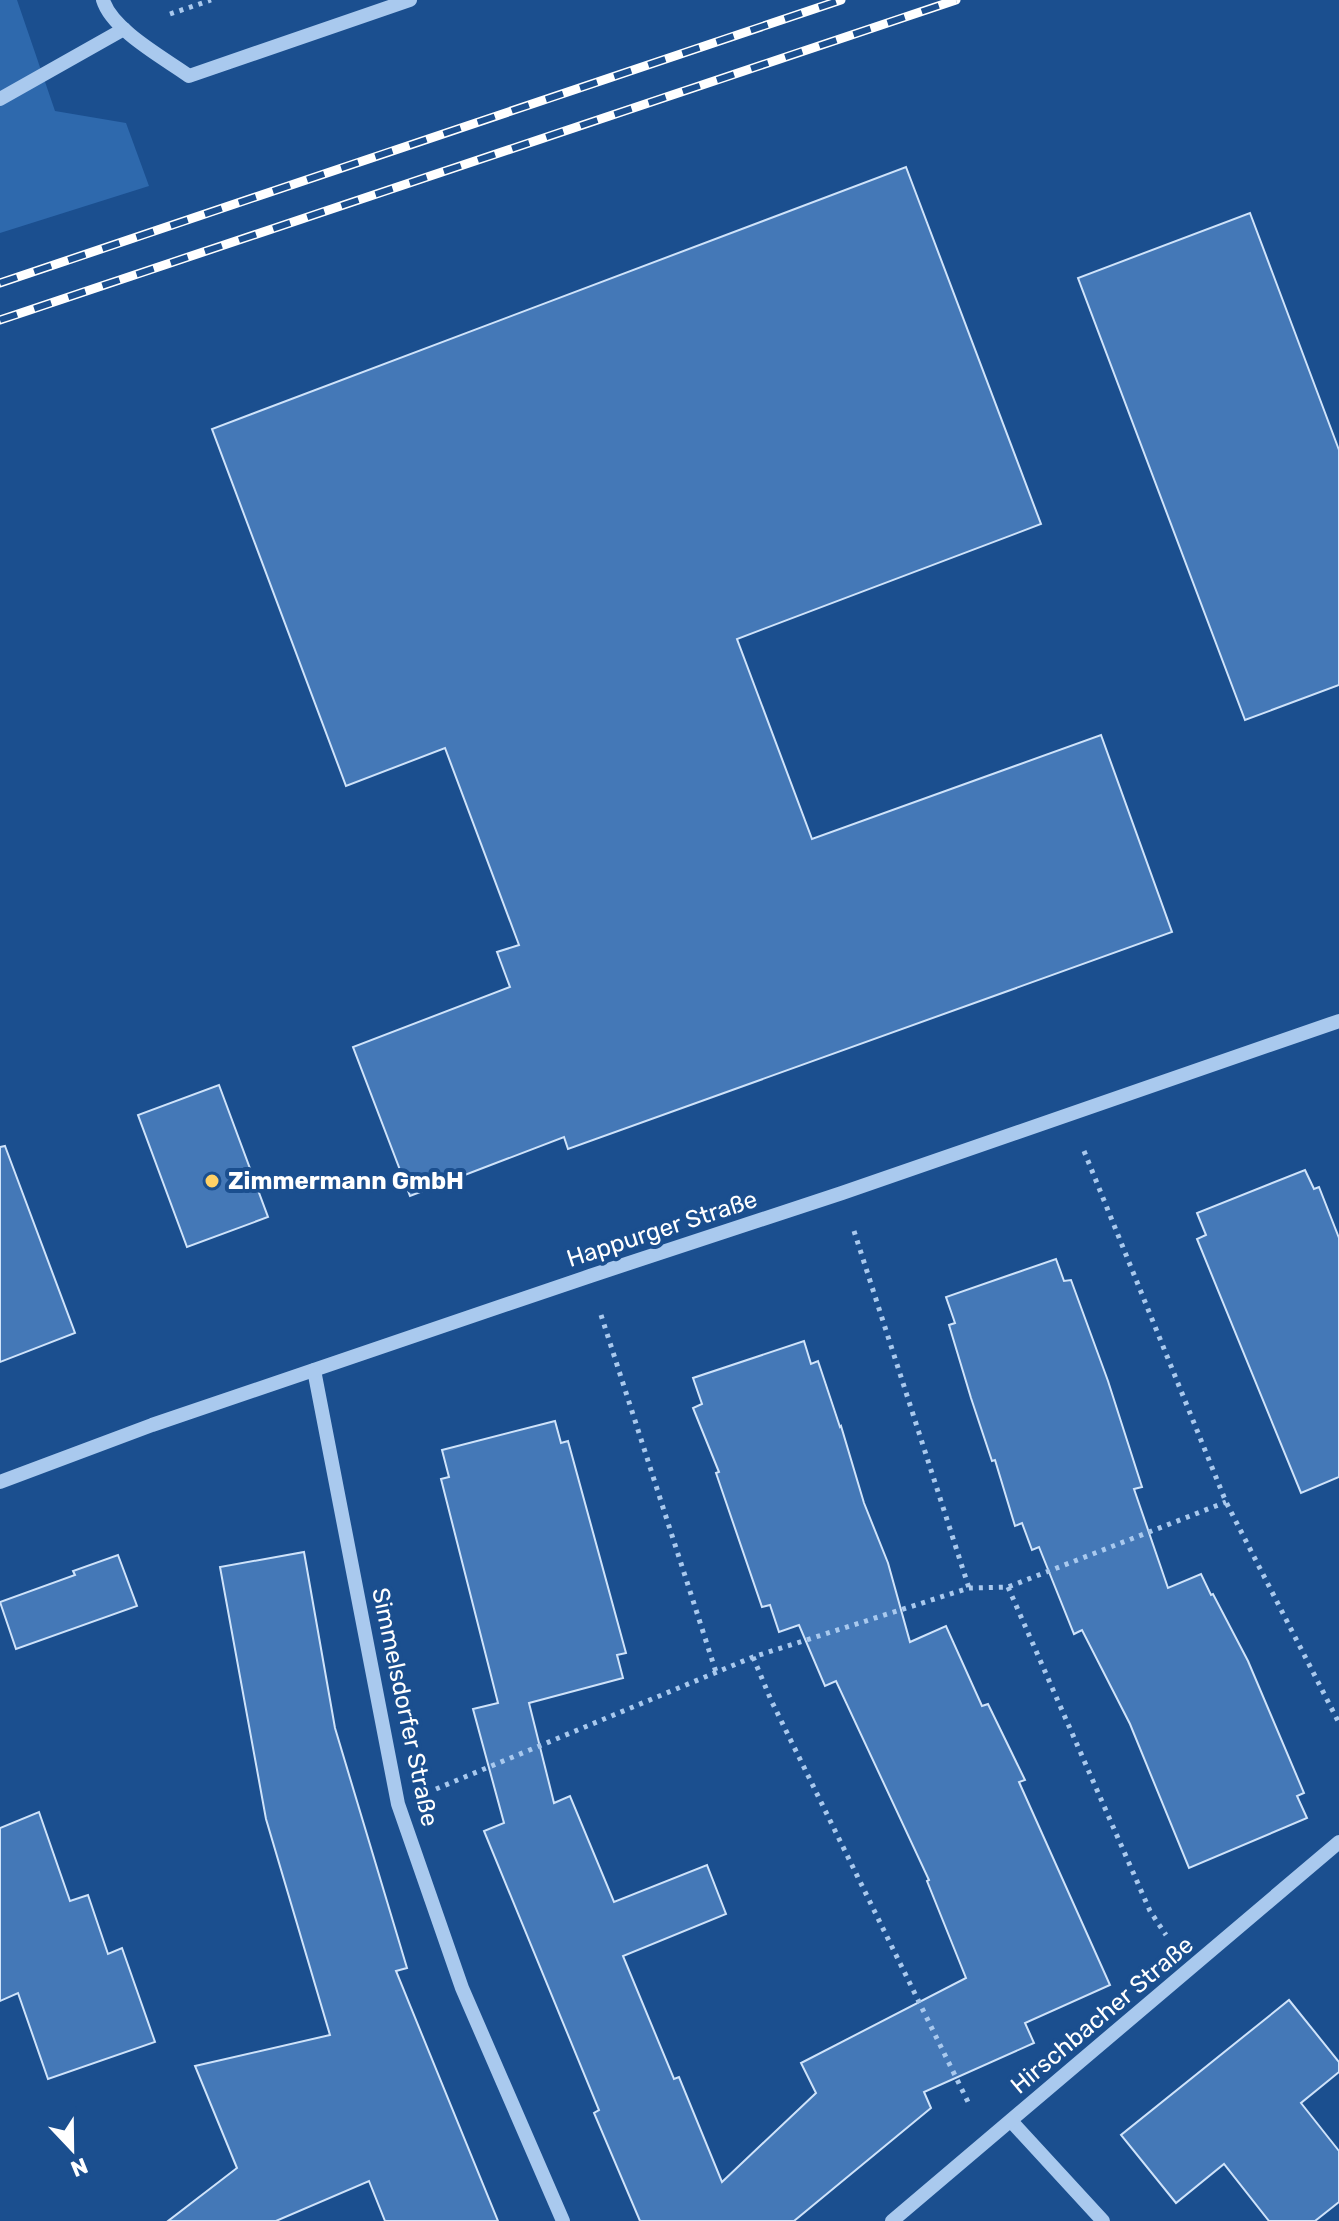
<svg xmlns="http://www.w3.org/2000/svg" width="1339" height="2221" font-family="Rubik,sans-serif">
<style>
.green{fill:#2e69ad}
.building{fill:#4478b7;stroke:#cfe3fa;stroke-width:2}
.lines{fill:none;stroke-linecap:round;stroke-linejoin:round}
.path{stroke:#a9c9ee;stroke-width:5;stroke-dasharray:4 6;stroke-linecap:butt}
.minor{stroke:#a9c9ee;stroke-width:14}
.rail-casing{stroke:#fff;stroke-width:9}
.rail{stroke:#1b4f8f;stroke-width:6;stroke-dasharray:18;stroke-linecap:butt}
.poi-dot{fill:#ffd166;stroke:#1b4f8f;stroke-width:3}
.labels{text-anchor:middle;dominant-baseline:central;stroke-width:8;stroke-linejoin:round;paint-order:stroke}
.poi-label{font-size:24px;font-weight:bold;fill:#fff;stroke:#1b4f8f;text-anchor:start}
.street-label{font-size:24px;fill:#fff;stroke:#1b4f8f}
</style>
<rect width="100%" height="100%" fill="#1b4f8f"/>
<!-- green -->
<polygon class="green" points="0,0 17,0 55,111 126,123 149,186 0,233"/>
<!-- building -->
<g class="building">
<polygon points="906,167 1041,524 737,639 812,839 1101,735 1172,932 568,1149 564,1137 410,1196 353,1047 510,987 497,952 519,945 445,748 346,786 212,429"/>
<polygon points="1250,213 1339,450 1339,685 1245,720 1078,278"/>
<polygon points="219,1085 268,1217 187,1247 138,1115"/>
<polygon points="5,1146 75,1333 0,1362 0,1147"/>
<polygon points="1305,1170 1314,1189 1319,1187 1339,1238 1339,1477 1301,1493 1197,1239 1206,1235 1197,1213"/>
<polygon points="1056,1259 1064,1281 1071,1280 1108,1381 1142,1487 1134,1489 1168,1588 1201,1574 1211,1595 1213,1594 1248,1661 1304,1793 1297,1796 1307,1818 1189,1868 1130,1724 1082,1630 1074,1634 1039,1547 1032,1550 1022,1523 1015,1526 995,1460 992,1461 971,1398 949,1325 955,1323 946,1297"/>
<polygon points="804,1341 811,1364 818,1361 840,1427 841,1426 864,1503 888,1563 910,1642 946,1626 982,1706 988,1704 1025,1780 1019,1782 1110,1985 1025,2023 1034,2043 924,2092 931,2108 794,2221 640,2221 594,2113 599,2110 484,1831 504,1823 473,1709 498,1703 441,1479 449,1477 442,1450 555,1421 561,1443 568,1441 626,1653 617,1655 623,1678 529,1703 554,1803 570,1796 614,1902 707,1865 726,1914 623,1956 674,2079 679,2077 722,2182 816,2093 801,2063 966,1978 927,1881 929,1880 836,1681 825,1686 799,1625 779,1632 770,1605 762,1607 716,1473 719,1472 693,1408 702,1404 693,1378"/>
<polygon points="304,1552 335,1728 407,1968 396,1971 498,2221 385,2221 369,2181 276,2221 168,2221 237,2168 195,2066 330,2035 266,1819 220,1567"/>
<polygon points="118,1555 137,1606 16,1649 0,1602 75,1575 73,1571"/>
<polygon points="39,1812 70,1901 88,1895 108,1954 122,1948 155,2042 48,2079 18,1993 0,2001 0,1828"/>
<polygon points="1289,2000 1339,2062 1339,2072 1301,2103 1339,2151 1339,2202 1315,2221 1269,2221 1224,2164 1176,2203 1121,2135"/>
</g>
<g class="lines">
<!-- path -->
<g class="path">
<polyline points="170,14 211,0"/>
<polyline points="1084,1151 1226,1502 1339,1723"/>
<polyline points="854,1231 969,1588"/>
<polyline points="601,1315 716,1672"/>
<polyline points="1008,1587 1150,1911 1166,1935"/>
<polyline points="753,1657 771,1700 969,2104"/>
<polyline points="436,1789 753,1657 969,1588 1008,1587 1226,1502"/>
</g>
<!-- minor -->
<g class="minor">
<path d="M103,0C112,30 164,58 189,76L410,0"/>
<polyline points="0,99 124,29"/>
<polyline points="314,1370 398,1804 462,1988 563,2221"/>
<polyline points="0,1482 152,1425 590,1276 842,1193 1339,1021"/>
<polyline points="1011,2121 1103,2221"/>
<polyline points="892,2221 1339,1842"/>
</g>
<!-- rail casing -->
<g class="rail-casing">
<g id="rail">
<polyline points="0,283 841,0"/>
<polyline points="0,320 956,0"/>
</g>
</g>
<!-- rail -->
<use href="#rail" class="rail"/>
</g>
<!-- markers -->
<circle class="poi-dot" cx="212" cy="1181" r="8"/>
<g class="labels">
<!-- poi labels -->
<g class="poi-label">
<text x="228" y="1181">Zimmermann GmbH</text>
</g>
<!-- street labels -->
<g class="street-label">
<text transform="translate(662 1229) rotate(-18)">Happurger Straße</text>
<text transform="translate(405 1707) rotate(78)">Simmelsdorfer Straße</text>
<text transform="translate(1102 2015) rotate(-40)">Hirschbacher Straße</text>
</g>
</g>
<!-- north arrow -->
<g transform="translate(72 2149) rotate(158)" stroke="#1b4f8f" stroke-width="6" paint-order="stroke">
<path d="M0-6L14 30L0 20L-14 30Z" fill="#ffffff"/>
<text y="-12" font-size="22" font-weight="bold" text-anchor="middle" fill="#ffffff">N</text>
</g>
</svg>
